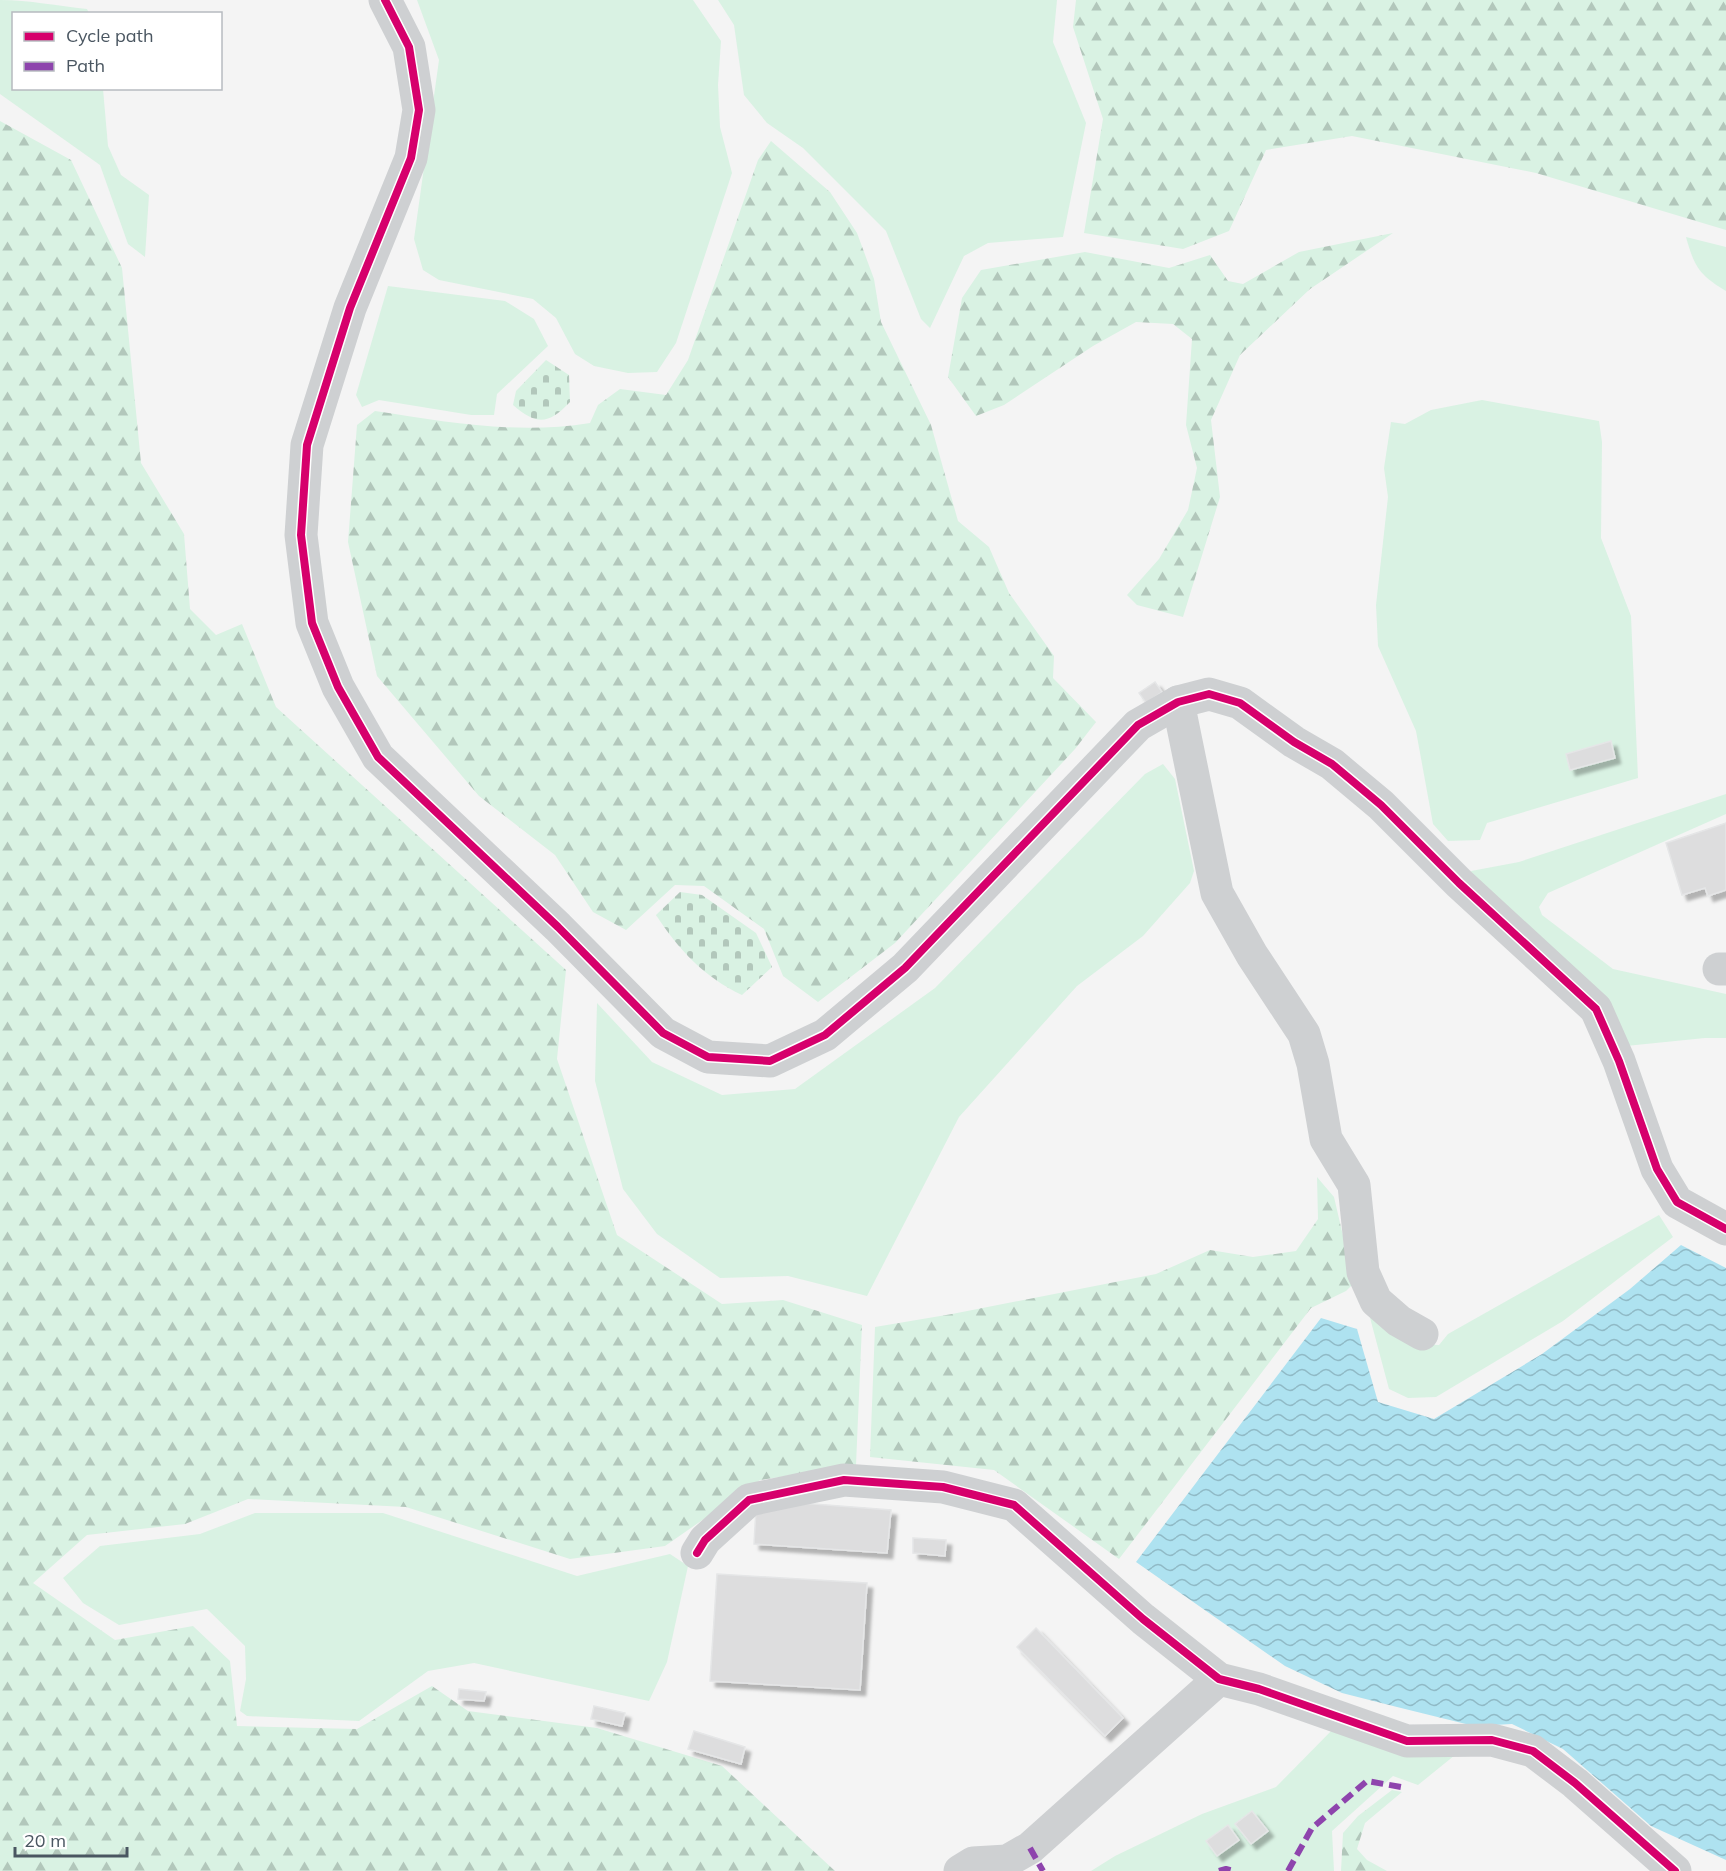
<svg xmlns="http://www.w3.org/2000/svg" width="1726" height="1871" font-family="Mulish,sans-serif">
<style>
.green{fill:#d9f2e3}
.forest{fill:url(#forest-firs)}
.cemetery{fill:url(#cemetery-stones)}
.water{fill:url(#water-waves)}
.building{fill:#ddddde;stroke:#e5e6e7;stroke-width:1.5;filter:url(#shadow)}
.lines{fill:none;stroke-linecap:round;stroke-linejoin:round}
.minor{stroke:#ced0d2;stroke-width:33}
.quiet{stroke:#8e44ad;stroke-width:6;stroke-dasharray:12 6;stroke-linecap:butt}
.cycleway-casing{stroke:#fff;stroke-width:11}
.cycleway{stroke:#d6006c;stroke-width:8}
</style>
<defs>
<pattern id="forest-firs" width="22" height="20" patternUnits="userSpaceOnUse" patternTransform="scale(1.5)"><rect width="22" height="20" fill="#d9f2e3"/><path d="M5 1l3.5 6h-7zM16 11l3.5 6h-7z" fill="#b2c7bb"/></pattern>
<pattern id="cemetery-stones" width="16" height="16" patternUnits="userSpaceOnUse" patternTransform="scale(1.5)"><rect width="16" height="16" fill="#d9f2e3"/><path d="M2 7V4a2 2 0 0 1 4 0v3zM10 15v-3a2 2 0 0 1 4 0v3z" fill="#b2c7bb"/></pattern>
<pattern id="water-waves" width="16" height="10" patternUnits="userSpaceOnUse" patternTransform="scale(1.5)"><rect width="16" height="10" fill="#aee2f0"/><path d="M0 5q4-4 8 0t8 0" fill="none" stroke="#90bac6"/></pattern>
<filter id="shadow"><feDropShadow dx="5.5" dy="5.5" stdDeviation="1.5" flood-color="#0004"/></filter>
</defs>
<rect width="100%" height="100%" fill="#f4f4f4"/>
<!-- green -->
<g class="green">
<path d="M0,0C30,0 57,6 87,9L89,13L14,14V88L103,89L108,146L121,175L149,195L145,257L128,244L100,165L0,94Z"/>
<polygon points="417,0 693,0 721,41 718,85 720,127 732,173 676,343 657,372 628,373 594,366 575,354 556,318 533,299 439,280 423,270 414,239 439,60"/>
<polygon points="718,0 1057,0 1053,42 1086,123 1063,237 988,243 964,256 930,328 921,319 886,231 803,148 767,123 744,95 734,25"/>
<path d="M1686,237L1726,247V291C1699,275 1694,266 1686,237Z"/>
<polygon points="388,286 505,301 534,319 548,346 497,394 494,415 471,415 379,400 362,407 356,395"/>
<polygon points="1482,400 1599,421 1602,442 1601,538 1631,616 1638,778 1487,823 1480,840 1448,841 1433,824 1416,731 1378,646 1376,605 1388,497 1384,468 1391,422 1405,424 1431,410"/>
<polygon points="1163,764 1175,779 1194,871 1190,883 1143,936 1077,986 959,1117 867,1296 788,1276 720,1278 657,1234 623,1189 595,1081 597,1003 652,1062 722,1095 795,1089 935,988 1145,774"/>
<polygon points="1726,794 1726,814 1548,893 1539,907 1542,915 1613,969 1726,994 1726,1038 1705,1038 1626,1046 1476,886 1471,871 1519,862"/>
<polygon points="1659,1215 1673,1237 1563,1321 1436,1397 1408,1398 1389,1389 1369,1314 1412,1344 1439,1345 1448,1334"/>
<polygon points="255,1513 383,1513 577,1576 670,1554 688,1566 667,1662 649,1701 474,1663 428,1671 359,1721 247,1716 240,1711 246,1679 245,1646 207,1609 119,1625 83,1603 63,1578 100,1546 200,1534"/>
<polygon points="1338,1724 1460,1751 1418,1785 1393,1776 1332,1831 1334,1871 1091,1871 1115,1856 1202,1814 1276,1787"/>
</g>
<!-- forest -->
<g class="forest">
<polygon points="1076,0 1726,0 1726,230 1536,173 1352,136 1266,150 1229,231 1183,249 1084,233 1103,119 1073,27"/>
<polygon points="0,121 71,160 122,268 141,463 184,534 190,609 216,635 242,624 276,707 566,970 557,1059 617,1235 722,1304 783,1300 862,1325 856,1465 760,1480 665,1546 570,1559 406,1507 248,1499 185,1524 87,1535 33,1583 115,1640 193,1626 230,1661 237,1726 357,1729 432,1686 468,1711 597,1728 722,1766 835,1871 0,1871"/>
<path d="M771,141L830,192L857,233L874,279L881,322L931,425L958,521L989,547L1009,593L1054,656L1053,678L1096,722L1075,749L895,943L818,1002L783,976L764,929L704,886L675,885L626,930L593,912L555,855L479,796L377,676L348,542L357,425L375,411C447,422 517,435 590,423L598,405L620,389L666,395L688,360L758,160Z"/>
<polygon points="1393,233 1310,289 1240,355 1211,420 1220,497 1183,617 1137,605 1127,595 1159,559 1188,510 1197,468 1186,425 1192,339 1173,324 1136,322 1093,346 1004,405 976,416 948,377 962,298 981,270 1085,252 1169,268 1210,255 1228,281 1243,284 1299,252"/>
<polygon points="1317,1177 1334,1197 1354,1283 1346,1291 1311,1308 1119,1559 994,1470 870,1457 875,1327 952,1314 1156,1274 1210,1250 1253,1257 1296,1251 1318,1219"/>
<polygon points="1392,1790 1402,1792 1365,1823 1357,1849 1367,1860 1387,1871 1341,1871 1343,1833 1358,1816"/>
</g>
<!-- cemetery -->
<g class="cemetery">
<path d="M546,360L569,375L570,402C549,424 537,426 513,405L516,391Z"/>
<path d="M680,892L702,895L756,933L772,967L742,995C705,978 678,949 656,915Z"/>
</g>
<!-- water -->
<polygon class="water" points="1681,1245 1726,1268 1726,1860 1651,1826 1563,1749 1512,1724 1474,1726 1397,1707 1342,1693 1285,1666 1136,1562 1321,1318 1357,1329 1378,1402 1434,1419 1542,1354 1630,1289"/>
<!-- building -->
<g class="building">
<polygon points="1155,682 1162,692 1146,703 1139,693"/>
<polygon points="1611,741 1615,758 1570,770 1566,754"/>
<polygon points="1726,823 1726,890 1708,896 1705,888 1682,895 1666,843"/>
<polygon points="801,1503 891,1510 887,1553 754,1544 756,1509"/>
<polygon points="913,1538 946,1540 945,1556 913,1553"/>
<polygon points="717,1574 867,1583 860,1690 710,1681"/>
<polygon points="1036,1628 1123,1718 1105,1736 1017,1647"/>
<polygon points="459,1689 486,1692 484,1701 458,1699"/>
<polygon points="594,1706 625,1713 622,1726 591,1719"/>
<polygon points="694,1731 745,1747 741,1764 688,1749"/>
<polygon points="1252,1811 1268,1831 1251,1844 1235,1824"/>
<polygon points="1228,1825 1239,1840 1217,1856 1206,1841"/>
</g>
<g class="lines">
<!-- minor -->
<g class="minor">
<polyline points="385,0 409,47 419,110 411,158 350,308 307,445 301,535 312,623 338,687 378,757 558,927 663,1033 708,1057 770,1061 825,1035 905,968 1138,725 1178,702 1209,694 1240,703 1294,742 1332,764 1381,805 1459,883 1596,1009 1619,1061 1657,1169 1677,1202 1726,1229"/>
<polyline points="1178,702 1217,893 1252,955 1304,1034 1313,1064 1326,1139 1354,1185 1363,1272 1376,1301 1399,1321 1422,1334"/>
<polyline points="1719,969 1726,969"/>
<polyline points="697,1553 705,1540 749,1500 844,1480 943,1487 1014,1505 1143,1619 1219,1679 1259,1689 1407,1741 1492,1740 1533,1751 1575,1783 1675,1871"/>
<polyline points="960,1871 973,1863 1007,1861 1030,1848 1219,1679"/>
</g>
<!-- quiet -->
<g class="quiet">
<polyline points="1030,1848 1043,1871"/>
<polyline points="1219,1871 1226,1869 1234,1871"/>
<polyline points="1288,1871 1312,1828 1367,1781 1401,1787"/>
</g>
<!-- cycleway casing -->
<g class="cycleway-casing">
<g id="cycleway">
<polyline points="385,0 409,47 419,110 411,158 350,308 307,445 301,535 312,623 338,687 378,757 558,927 663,1033 708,1057 770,1061 825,1035 905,968 1138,725 1178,702 1209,694 1240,703 1294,742 1332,764 1381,805 1459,883 1596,1009 1619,1061 1657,1169 1677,1202 1726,1229"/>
<polyline points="697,1553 705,1540 749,1500 844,1480 943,1487 1014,1505 1143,1619 1219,1679 1259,1689 1407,1741 1492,1740 1533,1751 1575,1783 1675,1871"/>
</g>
</g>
<!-- cycleway -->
<use href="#cycleway" class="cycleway"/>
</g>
<!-- legend -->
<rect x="12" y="12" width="210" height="78" fill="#ffffff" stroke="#b7bbc0" stroke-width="1.5"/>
<rect x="24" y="32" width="30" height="9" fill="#d6006c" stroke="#b7bbc0" stroke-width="1.5"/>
<text x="66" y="42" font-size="18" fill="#4a5661">Cycle path</text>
<rect x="24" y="62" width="30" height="9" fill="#8e44ad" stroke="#b7bbc0" stroke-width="1.5"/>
<text x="66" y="72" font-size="18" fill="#4a5661">Path</text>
<!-- scale -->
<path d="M15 1847v9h112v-9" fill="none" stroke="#4a5661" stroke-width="3"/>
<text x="24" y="1847" font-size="18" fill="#4a5661" stroke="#ffffff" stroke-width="4.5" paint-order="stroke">20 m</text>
</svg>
